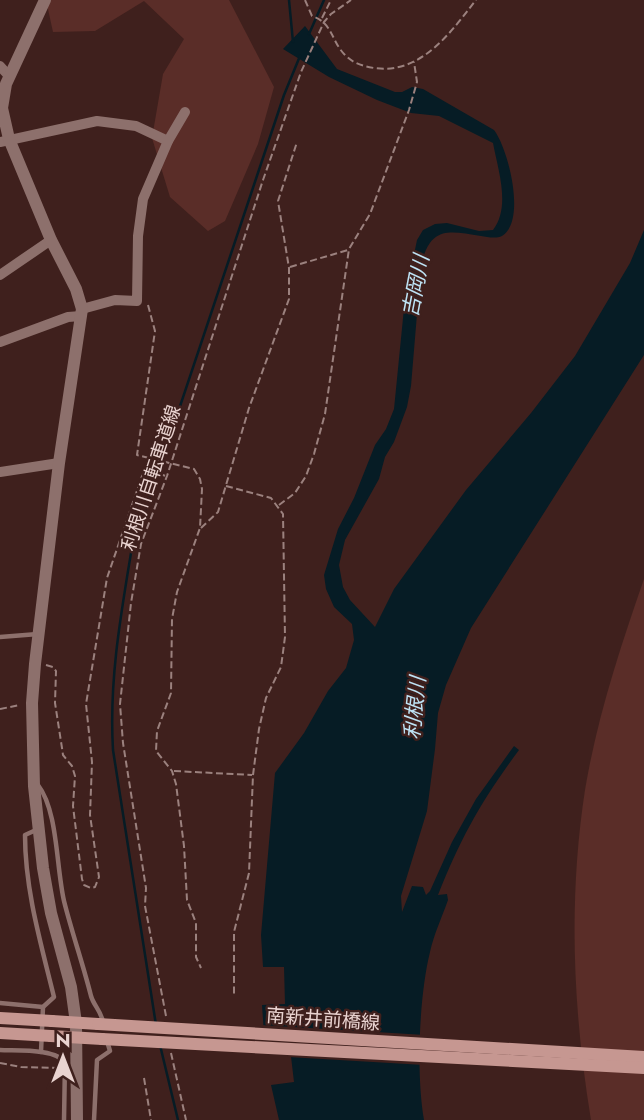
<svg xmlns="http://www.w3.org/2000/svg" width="644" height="1120" font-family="Jost,'Noto Sans JP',sans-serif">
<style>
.green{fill:#5a2d28}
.water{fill:#061c25}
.pier{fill:#3f201d}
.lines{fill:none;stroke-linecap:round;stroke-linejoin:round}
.stream{stroke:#061c25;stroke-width:2.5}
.path{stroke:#9b817e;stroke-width:2;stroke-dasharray:7 3.5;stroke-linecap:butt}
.service{stroke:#8d706c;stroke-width:4.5}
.minor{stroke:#8d706c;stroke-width:10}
.tertiary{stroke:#8d706c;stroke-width:12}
.secondary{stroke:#c69791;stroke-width:12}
.secondary-bridge{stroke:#c69791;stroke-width:12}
.labels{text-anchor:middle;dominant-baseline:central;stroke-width:5;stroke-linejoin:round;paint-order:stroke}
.street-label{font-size:19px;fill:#e9d3d0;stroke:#3f201d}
.water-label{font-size:21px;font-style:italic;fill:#bee3f5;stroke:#3f201d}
</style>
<rect width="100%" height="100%" fill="#3f201d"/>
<!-- green -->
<g class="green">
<polygon points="46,0 229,0 274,87 258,144 225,221 208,231 170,197 152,138 163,74 184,39 144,1 95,31 53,32"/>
<path d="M644,579V1120H591C573,1011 568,900 585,790C597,718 620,648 644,579Z"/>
</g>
<!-- water -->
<path class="water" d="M305,26L337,69L395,92H402L412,87L423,89L494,130C508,148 527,221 502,236C496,239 487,237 481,236C446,230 430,227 421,266L411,386L407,407L394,442L385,457L379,479L345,540L339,565L343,587L350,600L375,627L394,589L466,490L531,413L575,356L630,263L644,230V355L471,628L446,685L438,713L435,749L427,811L401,896L402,912L412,886L423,887L426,895L430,891L452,842L476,799L514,746L519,750C482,800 461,837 438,895L447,894L448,900C442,917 434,934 430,952C419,996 416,1075 424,1120H279L271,1085L294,1082L290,1048L265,1049L262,1005L285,1004L284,967H263L261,935L275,773L304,733L328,691L346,668L354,640L352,624L334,607L326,589L324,575L338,529L354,498L375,445L386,429L394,409L405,298L417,240L423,230L435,224L447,223L479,231L493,230C511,207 498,170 493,143L439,116L411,113L377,100L329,77L283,49Z"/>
<!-- pier -->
<polygon class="pier" points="260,1025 425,1035 424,1065 288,1057 287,1051 262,1049"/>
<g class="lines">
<!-- stream -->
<g class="stream">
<polyline points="289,0 293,42"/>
<polyline points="309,34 324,0"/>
<path d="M156,1025L113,750C109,683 120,619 131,553L284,95L300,56"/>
<polyline points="160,1045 178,1120"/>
</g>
<!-- path -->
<g class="path">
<path d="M305,0L312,16C333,23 331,41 345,55C354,64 363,66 374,68C421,75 451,32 476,0"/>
<polyline points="322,18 331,0"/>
<polyline points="290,267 348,250"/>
<polyline points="148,305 155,331 137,455 194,469 200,479 202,489 200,528 177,592 172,619 171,693 157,731 156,751 172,771 176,784 184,846 187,900 196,923 196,957 201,968"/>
<polyline points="226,486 271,498 283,514 285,637 281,667 266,698 259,729 253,775 249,873 234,932 234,997"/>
<polyline points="279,505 295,493 306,476 314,454 325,414 349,249 370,214 409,110 417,82 414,62"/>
<polyline points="201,528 218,512 249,408 289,299 289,268 278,201 297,142"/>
<polyline points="46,665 53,667 56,671 55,703 62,748 63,755 72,766 75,776 73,806 82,879 84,885 91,888 95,887 99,877 90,815 92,762 86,704 107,578 142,476 145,472 150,471 166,476"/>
<polyline points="0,709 20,705"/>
<polyline points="174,771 252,775"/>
<polyline points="166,1016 145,906 146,888 123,743 120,704 131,603 141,544 167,476 263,180 301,72 324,22 331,14 351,0"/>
<polyline points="171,1053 186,1120"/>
<polyline points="0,1063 21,1067 58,1068"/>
<polyline points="144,1078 151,1120"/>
</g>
<!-- service -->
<g class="service">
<polyline points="0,637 38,634"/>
<path d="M38,785C58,811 56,866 64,901C72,933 83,964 91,996C94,1006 101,1011 103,1022"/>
<path d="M0,1003L43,1007L54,997C41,944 25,890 25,835L36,830"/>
<path d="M0,1050C16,1051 57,1048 65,1063L64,1120"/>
<polyline points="41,1052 43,1007"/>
<polyline points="94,1120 97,1060 110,1051 107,1041"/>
</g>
<!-- minor -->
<g class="minor">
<polyline points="0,66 9,76"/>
<polyline points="0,142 97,121 136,126 168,141"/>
<polyline points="0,275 51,240"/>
<polyline points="82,309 115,300 137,301 138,236 143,199 168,141 185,112"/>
<polyline points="0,342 68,317 81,316"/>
<polyline points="0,472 59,463"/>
</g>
<!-- tertiary -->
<polyline class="tertiary" points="45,0 6,84 2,108 9,139 51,240 76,289 82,309 59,463 35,664 32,703 34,786 43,868 51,913 71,987 76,1023 77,1120"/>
<!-- secondary -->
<g class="secondary">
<polyline points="52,1021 98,1024"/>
<polyline points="51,1036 102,1039"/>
</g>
<!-- secondary-bridge -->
<g class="secondary-bridge">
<polyline points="0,1018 52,1021"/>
<polyline points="98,1024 644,1057"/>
<polyline points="0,1033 51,1036"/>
<polyline points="102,1039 644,1068"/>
</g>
</g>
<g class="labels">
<!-- street labels -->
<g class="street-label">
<text transform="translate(151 478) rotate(-72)">利根川自転車道線</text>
<text transform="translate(323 1019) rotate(4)">南新井前橋線</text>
</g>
<!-- water labels -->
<g class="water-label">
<text transform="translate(416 286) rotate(-79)">吉岡川</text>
<text transform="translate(415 708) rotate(-84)">利根川</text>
</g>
</g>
<!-- north arrow -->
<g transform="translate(63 1057)" stroke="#3f201d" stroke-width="5" paint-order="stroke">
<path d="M0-5L12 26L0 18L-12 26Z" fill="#e9d3d0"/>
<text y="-10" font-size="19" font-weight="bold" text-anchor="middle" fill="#e9d3d0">N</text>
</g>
</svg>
